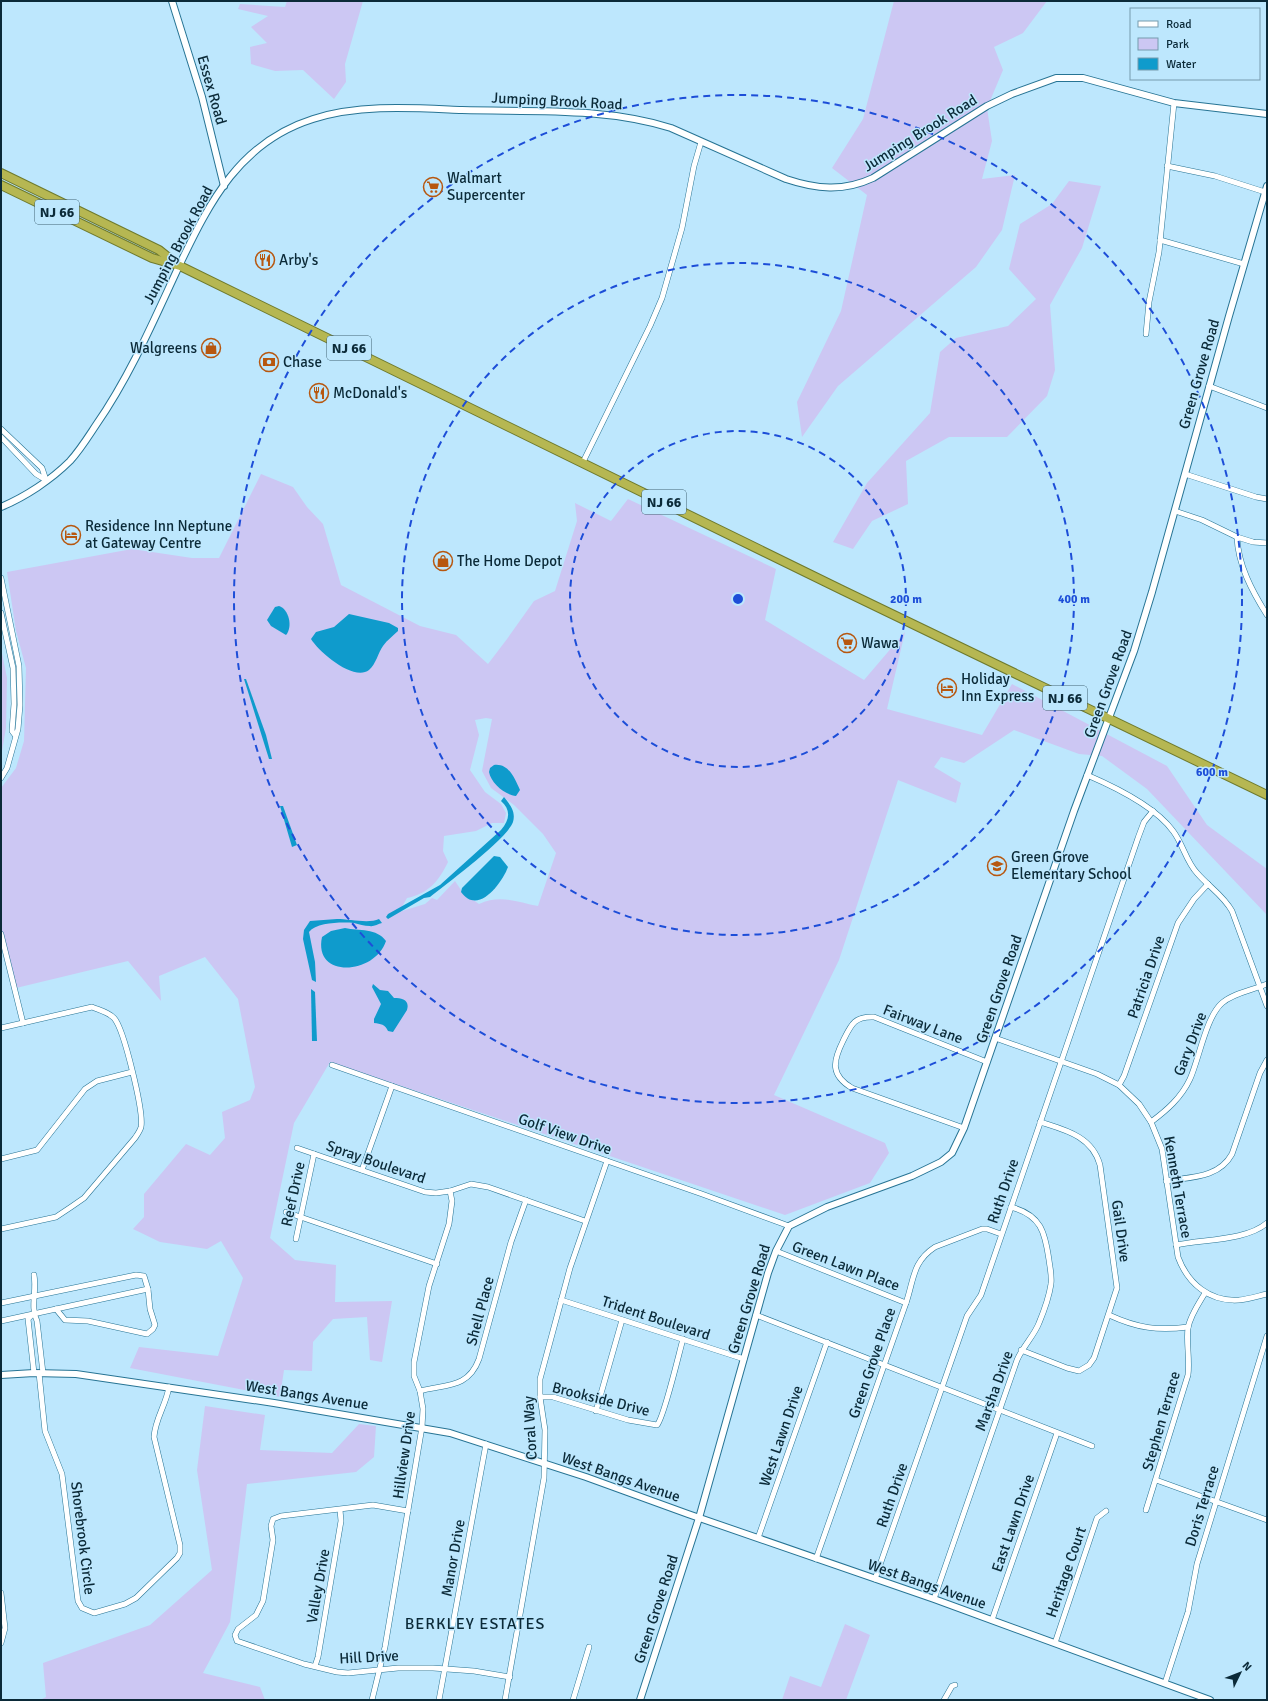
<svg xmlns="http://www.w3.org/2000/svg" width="1268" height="1701" font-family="Signika,sans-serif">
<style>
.green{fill:#ccc7f3;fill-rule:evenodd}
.water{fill:#0f9bcc}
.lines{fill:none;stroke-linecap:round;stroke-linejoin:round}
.minor-casing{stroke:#277494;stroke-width:6}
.tertiary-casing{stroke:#277494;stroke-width:8}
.trunk-casing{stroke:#6e7a2d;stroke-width:10}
.minor{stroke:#fff;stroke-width:5}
.tertiary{stroke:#fff;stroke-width:6}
.trunk{stroke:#b6b752;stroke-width:8}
.ring{fill:none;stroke:#1d4ed8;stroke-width:2;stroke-dasharray:7 5}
.labels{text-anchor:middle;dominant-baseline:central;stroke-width:3;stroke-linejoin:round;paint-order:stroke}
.shield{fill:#bde7fd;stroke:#406373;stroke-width:1}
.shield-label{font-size:14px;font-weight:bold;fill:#0b2a38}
.street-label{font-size:15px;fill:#0b2a38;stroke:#bde7fd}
.poi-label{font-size:15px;fill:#0b2a38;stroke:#bde7fd;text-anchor:start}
.neighbourhood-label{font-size:16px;letter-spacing:1px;fill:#0b2a38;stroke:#bde7fd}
.centre{fill:#1d4ed8;stroke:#bde7fd;stroke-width:2}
.ring-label{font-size:12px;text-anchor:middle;font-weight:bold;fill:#1d4ed8;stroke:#bde7fd;stroke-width:3;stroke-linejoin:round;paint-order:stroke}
</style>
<rect width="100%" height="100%" fill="#bde7fd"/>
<!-- green -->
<g class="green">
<polygon points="287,1 363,1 345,64 346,82 334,99 303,70 275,71 251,64 250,47 267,43 251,27 268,16 238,9 240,4 285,7"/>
<polygon points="894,1 1047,1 1023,33 994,47 1003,70 987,108 992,141 982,179 1015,175 1002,230 976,267 838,386 802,437 797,402 841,311 867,195 832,168 863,119"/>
<polygon points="1069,181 1101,186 1082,248 1050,305 1055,370 1047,396 1007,437 949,437 906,461 908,504 872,521 853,549 833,542 867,483 930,413 940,352 956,338 1008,326 1036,299 1009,269 1020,224 1052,204"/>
<path d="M261,474L293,487L307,507L323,524L341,585L420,626L456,635L488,664L507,639L534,601L555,591L577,521L575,503L611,521L628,499L776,569L765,620L864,680L905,632L887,709L982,735L1012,684L1167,766L1207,825L1267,869V915L1147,789L1102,756L1079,754L1014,730L964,763L941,757L934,767L961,783L956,803L898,780L839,960L774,1095L885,1143L889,1153L870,1183L785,1215L330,1062L294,1123L270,1238L295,1260L336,1265L335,1302L392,1301L382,1362L370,1360L367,1317L333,1319L313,1342L312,1371L284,1370L280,1397L130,1368L139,1347L218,1356L243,1278L221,1241L207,1249L160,1242L133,1229L144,1217V1194L186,1144L210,1155L225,1138L222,1112L250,1100L255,1087L238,999L205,957L159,976L161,1001L128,961L16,988L1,931V788L16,768L24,741L26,668L16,631L7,572L132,549L192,558H219ZM486,718L492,719L482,771L491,788L514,805L543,834L556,853L538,906C517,902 500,894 479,904L463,893L455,881L437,900L432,898L425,904L399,912L407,898C428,894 439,881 448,862L443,851L444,836L476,831L492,823H504L506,813L501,804L485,792L470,770L479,735L475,720Z"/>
<polygon points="1,648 7,678 6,728 1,757"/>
<polygon points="205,1406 265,1415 260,1450 332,1453 359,1424 376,1426 374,1457 356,1472 247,1484 230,1622 203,1673 260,1687 265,1700 40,1700 46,1697 43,1663 150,1625 212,1570 197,1470"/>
<polygon points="845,1624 870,1635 846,1700 782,1700 790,1676 821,1687"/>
</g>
<!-- water -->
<g class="water">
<path d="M279,606C289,609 293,627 286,635L271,626L267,620L275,607Z"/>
<path d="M349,614L389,623L398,628V631C393,636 387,640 383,646C378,653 376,664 369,670C354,682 319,652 311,639L316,632L334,627Z"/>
<polygon points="244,679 246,679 266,735 272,759 269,759"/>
<path d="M494,765C509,763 515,779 520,790L516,796C505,795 491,783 489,772L490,768Z"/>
<path d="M504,797C510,805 516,811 513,822C507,839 446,884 430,897L424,898L388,919L386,917L388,914L440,885L501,830C510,819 511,810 501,801Z"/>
<polygon points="280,806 283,806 297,845 292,847"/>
<path d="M494,856L500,857L508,867C502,883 478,916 461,892L462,888Z"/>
<path d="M337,919C349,919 369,924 379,919L382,923C378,924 373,927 370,926C364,926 359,924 354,923C343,922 317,922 309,932L315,962L316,982L312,980L303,939L304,930L310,921Z"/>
<path d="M345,928C359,931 377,928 386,941C375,975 313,979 322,937L331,931Z"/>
<path d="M373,984L380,990L388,991L394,998C402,998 410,1000 407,1010L393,1032L388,1031C385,1024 381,1024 374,1023V1019L381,1004L372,987Z"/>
<polygon points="311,989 315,992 317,1041 312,1041"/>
</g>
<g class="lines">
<!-- minor casing -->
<g class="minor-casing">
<g id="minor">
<polyline points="1167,166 1215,176 1265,192"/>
<polyline points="1160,240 1244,264"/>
<polyline points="1146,334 1149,302 1159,252 1174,103"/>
<polyline points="1209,386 1267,408"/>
<polyline points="1,429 42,468 46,480"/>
<polyline points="1,437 36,474 46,480"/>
<polyline points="583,462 650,326 662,298 682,228 694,166 701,142"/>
<polyline points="1185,474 1256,497 1267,499"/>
<polyline points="1175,511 1202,520 1237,537 1253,542 1267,543"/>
<path d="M1237,537C1238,565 1252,591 1267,615"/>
<polyline points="1,578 19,666 20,705 18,729 7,768 1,778"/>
<polyline points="1,613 13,668 14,704 12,731 15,735"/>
<path d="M1087,775C1115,787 1155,806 1173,831C1183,844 1186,861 1197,873C1209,887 1223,895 1232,911L1267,1006"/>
<polyline points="1,934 23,1023"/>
<path d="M1,1028L92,1007C99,1010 108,1012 114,1018C124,1029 144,1112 141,1127C140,1131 137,1135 135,1138L84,1198L71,1207L56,1217L1,1229"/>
<path d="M995,1038L1097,1074L1119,1085L1139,1104L1151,1122L1162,1149L1178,1257C1188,1284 1210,1302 1239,1300C1249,1299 1258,1296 1267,1294"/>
<polyline points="332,1065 702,1194 789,1226"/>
<polyline points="1119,1085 1124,1076 1178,923 1194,899 1208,884"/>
<path d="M1151,1122C1167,1110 1181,1098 1190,1079C1199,1059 1206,1017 1222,1003C1233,993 1253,990 1267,984"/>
<path d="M964,1128L852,1088C830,1075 833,1061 843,1041C851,1025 854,1016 874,1017L987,1062"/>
<polyline points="297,1148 425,1192 436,1193 450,1191 471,1184 488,1187 585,1221"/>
<polyline points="1,1159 37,1150 85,1089 97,1081 132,1072"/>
<polyline points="362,1170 392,1086"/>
<path d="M1166,1181C1191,1177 1219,1178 1232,1154L1260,1073L1267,1060"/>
<polyline points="286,1212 437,1264"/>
<polyline points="296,1239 314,1154"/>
<path d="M1176,1245C1203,1239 1246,1241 1267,1223"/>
<polyline points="776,1251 906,1303"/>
<path d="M34,1275C37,1291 30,1307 37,1321L43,1373"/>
<polyline points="561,1300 744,1359"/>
<polyline points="1,1303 136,1275 144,1276 148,1289 150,1309 155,1325 153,1329 147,1334 88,1321 65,1320 56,1309"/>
<polyline points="33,1314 28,1319 34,1373"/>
<polyline points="756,1315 1092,1446"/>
<path d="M1109,1315C1137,1328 1158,1331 1188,1327"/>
<polyline points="1,1321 148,1289"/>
<path d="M1021,1350L1067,1368L1079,1371L1089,1365L1094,1358L1117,1288L1100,1165C1092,1136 1065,1130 1040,1122"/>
<path d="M39,1373L45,1431L62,1474L78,1601L82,1608L94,1613L125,1604L136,1598L177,1558L180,1553V1545L154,1437C155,1419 166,1405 169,1387"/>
<path d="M420,1391C445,1384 468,1389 479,1359L511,1242L526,1200"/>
<path d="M540,1397H553L628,1420L657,1425C664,1418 679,1353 683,1339"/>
<polyline points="596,1411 622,1320"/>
<polyline points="1156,1480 1267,1520"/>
<path d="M1146,1510L1188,1375C1190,1359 1186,1342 1188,1328C1190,1316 1199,1303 1205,1293"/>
<polyline points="408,1511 373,1505 281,1516 273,1519 271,1526 273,1540 263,1601 256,1615 238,1629 235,1635 237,1641 304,1664 337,1672 348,1673 398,1668 433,1668 474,1671 510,1677"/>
<polyline points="758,1538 827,1342"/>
<path d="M816,1559L906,1303C914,1280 912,1262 935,1247L982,1229H987L1001,1234"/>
<polyline points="875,1579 967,1316 981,1295 1138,838 1144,822 1153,811"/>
<polyline points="1,1593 5,1628 1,1643"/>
<path d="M934,1599L1017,1360C1023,1346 1034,1336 1039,1323C1044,1311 1049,1297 1051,1284C1052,1276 1050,1268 1049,1260C1045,1232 1041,1215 1011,1207"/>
<polyline points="992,1620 1057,1433"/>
<polyline points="1055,1643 1097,1518 1106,1511"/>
<polyline points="315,1666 318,1657 341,1521 340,1510"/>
<polyline points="1165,1683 1188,1612 1197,1564 1267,1336"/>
<polyline points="372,1700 385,1647 422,1427 423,1409 420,1391 414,1376 414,1362 429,1286 449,1224 452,1201 450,1191"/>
<polyline points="439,1700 486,1444"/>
<polyline points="505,1700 544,1478 545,1430 540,1397 540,1379 570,1268 607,1161"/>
<polyline points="573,1700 589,1647"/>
<polyline points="944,1700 952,1686 955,1685"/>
</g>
</g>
<!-- tertiary casing -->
<g class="tertiary-casing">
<g id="tertiary">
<polyline points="172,1 202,97 224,186"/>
<path d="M1,507C25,497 51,480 70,461C80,450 88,437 96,425C130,376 154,320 179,266C210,201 240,142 313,119C360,104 413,108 462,110C531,112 604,107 671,128L786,179C816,189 843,192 873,178L987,106L1012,94L1056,78H1083L1174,103L1267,114"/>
<polyline points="1,1375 34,1373 76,1374 274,1403 450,1433 586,1477 688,1514 934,1599 1210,1700"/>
<polyline points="640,1700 699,1518 768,1273 776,1251 789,1226 827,1207 912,1176 941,1162 952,1153 964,1128 1074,811 1134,651 1152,592 1229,316 1267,186"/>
</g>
</g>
<!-- trunk casing -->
<g class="trunk-casing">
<g id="trunk">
<polyline points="1,173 159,250 174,262"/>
<polyline points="1,185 152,258 180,266 842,590 1267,795"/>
</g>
</g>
<!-- minor -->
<use href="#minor" class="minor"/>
<!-- tertiary -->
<use href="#tertiary" class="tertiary"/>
<!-- trunk -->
<use href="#trunk" class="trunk"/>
</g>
<!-- distance rings -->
<g class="ring">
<circle cx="738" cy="599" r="168"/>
<circle cx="738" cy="599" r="336"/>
<circle cx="738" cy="599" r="504"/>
</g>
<!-- icons -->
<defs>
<g id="supermarket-ring" transform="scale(1)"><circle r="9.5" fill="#bde7fd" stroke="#b7570f" stroke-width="1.5"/><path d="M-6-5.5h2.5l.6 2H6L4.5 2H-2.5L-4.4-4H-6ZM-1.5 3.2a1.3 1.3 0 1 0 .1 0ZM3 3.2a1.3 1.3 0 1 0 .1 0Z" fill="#b7570f"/></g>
<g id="restaurant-ring" transform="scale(1)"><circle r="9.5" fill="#bde7fd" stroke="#b7570f" stroke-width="1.5"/><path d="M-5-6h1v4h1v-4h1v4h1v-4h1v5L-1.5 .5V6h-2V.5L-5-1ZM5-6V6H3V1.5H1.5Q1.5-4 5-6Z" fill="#b7570f"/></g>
<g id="shop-ring" transform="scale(1)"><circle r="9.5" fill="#bde7fd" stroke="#b7570f" stroke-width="1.5"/><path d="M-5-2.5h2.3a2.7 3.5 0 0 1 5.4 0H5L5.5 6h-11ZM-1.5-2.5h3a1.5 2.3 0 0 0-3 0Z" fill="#b7570f"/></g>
<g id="bank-ring" transform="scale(1)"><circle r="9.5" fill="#bde7fd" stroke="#b7570f" stroke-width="1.5"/><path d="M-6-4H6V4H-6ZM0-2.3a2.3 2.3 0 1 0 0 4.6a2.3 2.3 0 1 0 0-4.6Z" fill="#b7570f"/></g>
<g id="hotel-ring" transform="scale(1)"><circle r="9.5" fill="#bde7fd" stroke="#b7570f" stroke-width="1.5"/><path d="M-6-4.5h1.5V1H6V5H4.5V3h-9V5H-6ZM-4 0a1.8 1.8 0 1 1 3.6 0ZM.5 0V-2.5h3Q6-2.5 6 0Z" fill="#b7570f"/></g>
<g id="school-ring" transform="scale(1)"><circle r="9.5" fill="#bde7fd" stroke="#b7570f" stroke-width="1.5"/><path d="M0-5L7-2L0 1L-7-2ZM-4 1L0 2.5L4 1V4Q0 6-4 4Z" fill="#b7570f"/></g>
</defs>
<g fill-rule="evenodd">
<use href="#supermarket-ring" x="433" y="187"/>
<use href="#restaurant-ring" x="265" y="260"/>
<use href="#shop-ring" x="211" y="348"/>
<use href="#bank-ring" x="269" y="362"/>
<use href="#restaurant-ring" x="319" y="393"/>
<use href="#hotel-ring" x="71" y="535"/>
<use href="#shop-ring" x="443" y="561"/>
<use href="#supermarket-ring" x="847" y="643"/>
<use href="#hotel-ring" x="947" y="688"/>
<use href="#school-ring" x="997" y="866"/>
</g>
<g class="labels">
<!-- shield labels -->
<g class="shield">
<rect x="35" y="200" width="44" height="24" rx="3"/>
<rect x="327" y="336" width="44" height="24" rx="3"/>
<rect x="642" y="490" width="44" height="24" rx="3"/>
<rect x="1043" y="686" width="44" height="24" rx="3"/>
</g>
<g class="shield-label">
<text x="57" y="212">NJ 66</text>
<text x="349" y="348">NJ 66</text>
<text x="664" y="502">NJ 66</text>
<text x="1065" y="698">NJ 66</text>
</g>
<!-- street labels -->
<g class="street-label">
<text transform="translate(212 90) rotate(74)">Essex Road</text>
<text transform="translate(557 101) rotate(3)">Jumping Brook Road</text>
<text transform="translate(920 133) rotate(-32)">Jumping Brook Road</text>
<text transform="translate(178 245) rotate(-62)">Jumping Brook Road</text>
<text transform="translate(1199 374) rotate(-74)">Green Grove Road</text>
<text transform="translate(1108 684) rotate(-70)">Green Grove Road</text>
<text transform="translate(1146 977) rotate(-71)">Patricia Drive</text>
<text transform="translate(999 989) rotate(-71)">Green Grove Road</text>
<text transform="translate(923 1024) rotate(21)">Fairway Lane</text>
<text transform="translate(1190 1044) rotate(-69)">Gary Drive</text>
<text transform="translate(565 1134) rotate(19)">Golf View Drive</text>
<text transform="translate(376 1162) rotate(19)">Spray Boulevard</text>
<text transform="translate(1178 1187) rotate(80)">Kenneth Terrace</text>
<text transform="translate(1003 1191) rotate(-71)">Ruth Drive</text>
<text transform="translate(293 1194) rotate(-78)">Reef Drive</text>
<text transform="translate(1121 1231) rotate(82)">Gail Drive</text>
<text transform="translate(846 1266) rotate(21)">Green Lawn Place</text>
<text transform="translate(749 1299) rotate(-73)">Green Grove Road</text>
<text transform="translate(480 1311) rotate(-75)">Shell Place</text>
<text transform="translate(656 1318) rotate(18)">Trident Boulevard</text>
<text transform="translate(872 1363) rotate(-71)">Green Grove Place</text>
<text transform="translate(994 1391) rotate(-70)">Marsha Drive</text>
<text transform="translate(307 1395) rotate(9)">West Bangs Avenue</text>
<text transform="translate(601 1399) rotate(14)">Brookside Drive</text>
<text transform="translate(1161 1421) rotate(-74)">Stephen Terrace</text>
<text transform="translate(530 1428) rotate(-93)">Coral Way</text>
<text transform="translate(781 1436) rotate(-71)">West Lawn Drive</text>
<text transform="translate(404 1455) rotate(-82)">Hillview Drive</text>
<text transform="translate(621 1477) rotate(19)">West Bangs Avenue</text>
<text transform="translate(892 1495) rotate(-71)">Ruth Drive</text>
<text transform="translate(1202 1506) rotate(-73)">Doris Terrace</text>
<text transform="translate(1013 1523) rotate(-71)">East Lawn Drive</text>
<text transform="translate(83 1538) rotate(83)">Shorebrook Circle</text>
<text transform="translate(453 1558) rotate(-80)">Manor Drive</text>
<text transform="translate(1066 1572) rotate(-71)">Heritage Court</text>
<text transform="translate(927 1584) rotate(19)">West Bangs Avenue</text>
<text transform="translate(318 1586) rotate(-80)">Valley Drive</text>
<text transform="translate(656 1609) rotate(-72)">Green Grove Road</text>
<text transform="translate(369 1657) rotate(-3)">Hill Drive</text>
</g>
<!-- poi labels -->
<g class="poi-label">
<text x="447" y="178">Walmart<tspan x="447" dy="17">Supercenter</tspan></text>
<text x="279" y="260">Arby's</text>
<text x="197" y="348" text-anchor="end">Walgreens</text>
<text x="283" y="362">Chase</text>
<text x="333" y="393">McDonald's</text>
<text x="85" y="526">Residence Inn Neptune<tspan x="85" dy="17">at Gateway Centre</tspan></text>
<text x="457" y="561">The Home Depot</text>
<text x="861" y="643">Wawa</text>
<text x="961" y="679">Holiday<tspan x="961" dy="17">Inn Express</tspan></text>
<text x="1011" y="857">Green Grove<tspan x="1011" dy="17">Elementary School</tspan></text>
</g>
<!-- neighbourhood labels -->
<g class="neighbourhood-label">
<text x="475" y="1624">BERKLEY ESTATES</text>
</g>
</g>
<circle cx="738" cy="599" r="6" class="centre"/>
<g class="ring-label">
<text x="906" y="603">200 m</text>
<text x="1074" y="603">400 m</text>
<text x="1212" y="776">600 m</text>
</g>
<!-- border -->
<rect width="1268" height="1701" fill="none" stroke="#0b2a38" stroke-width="4"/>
<!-- legend -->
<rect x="1130" y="8" width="130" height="72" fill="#bde7fd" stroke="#769bae"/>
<rect x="1138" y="21" width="20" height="6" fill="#ffffff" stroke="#769bae"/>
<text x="1166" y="28" font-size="12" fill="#0b2a38">Road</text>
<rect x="1138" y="38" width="20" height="12" fill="#ccc7f3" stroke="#769bae"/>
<text x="1166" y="48" font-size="12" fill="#0b2a38">Park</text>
<rect x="1138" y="58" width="20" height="12" fill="#0f9bcc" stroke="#769bae"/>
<text x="1166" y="68" font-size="12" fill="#0b2a38">Water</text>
<!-- north arrow -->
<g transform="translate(1240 1673) rotate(47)" stroke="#bde7fd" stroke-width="3" paint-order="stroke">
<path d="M0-3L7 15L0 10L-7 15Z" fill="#0b2a38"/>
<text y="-6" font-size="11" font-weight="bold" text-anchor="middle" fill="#0b2a38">N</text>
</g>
</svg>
